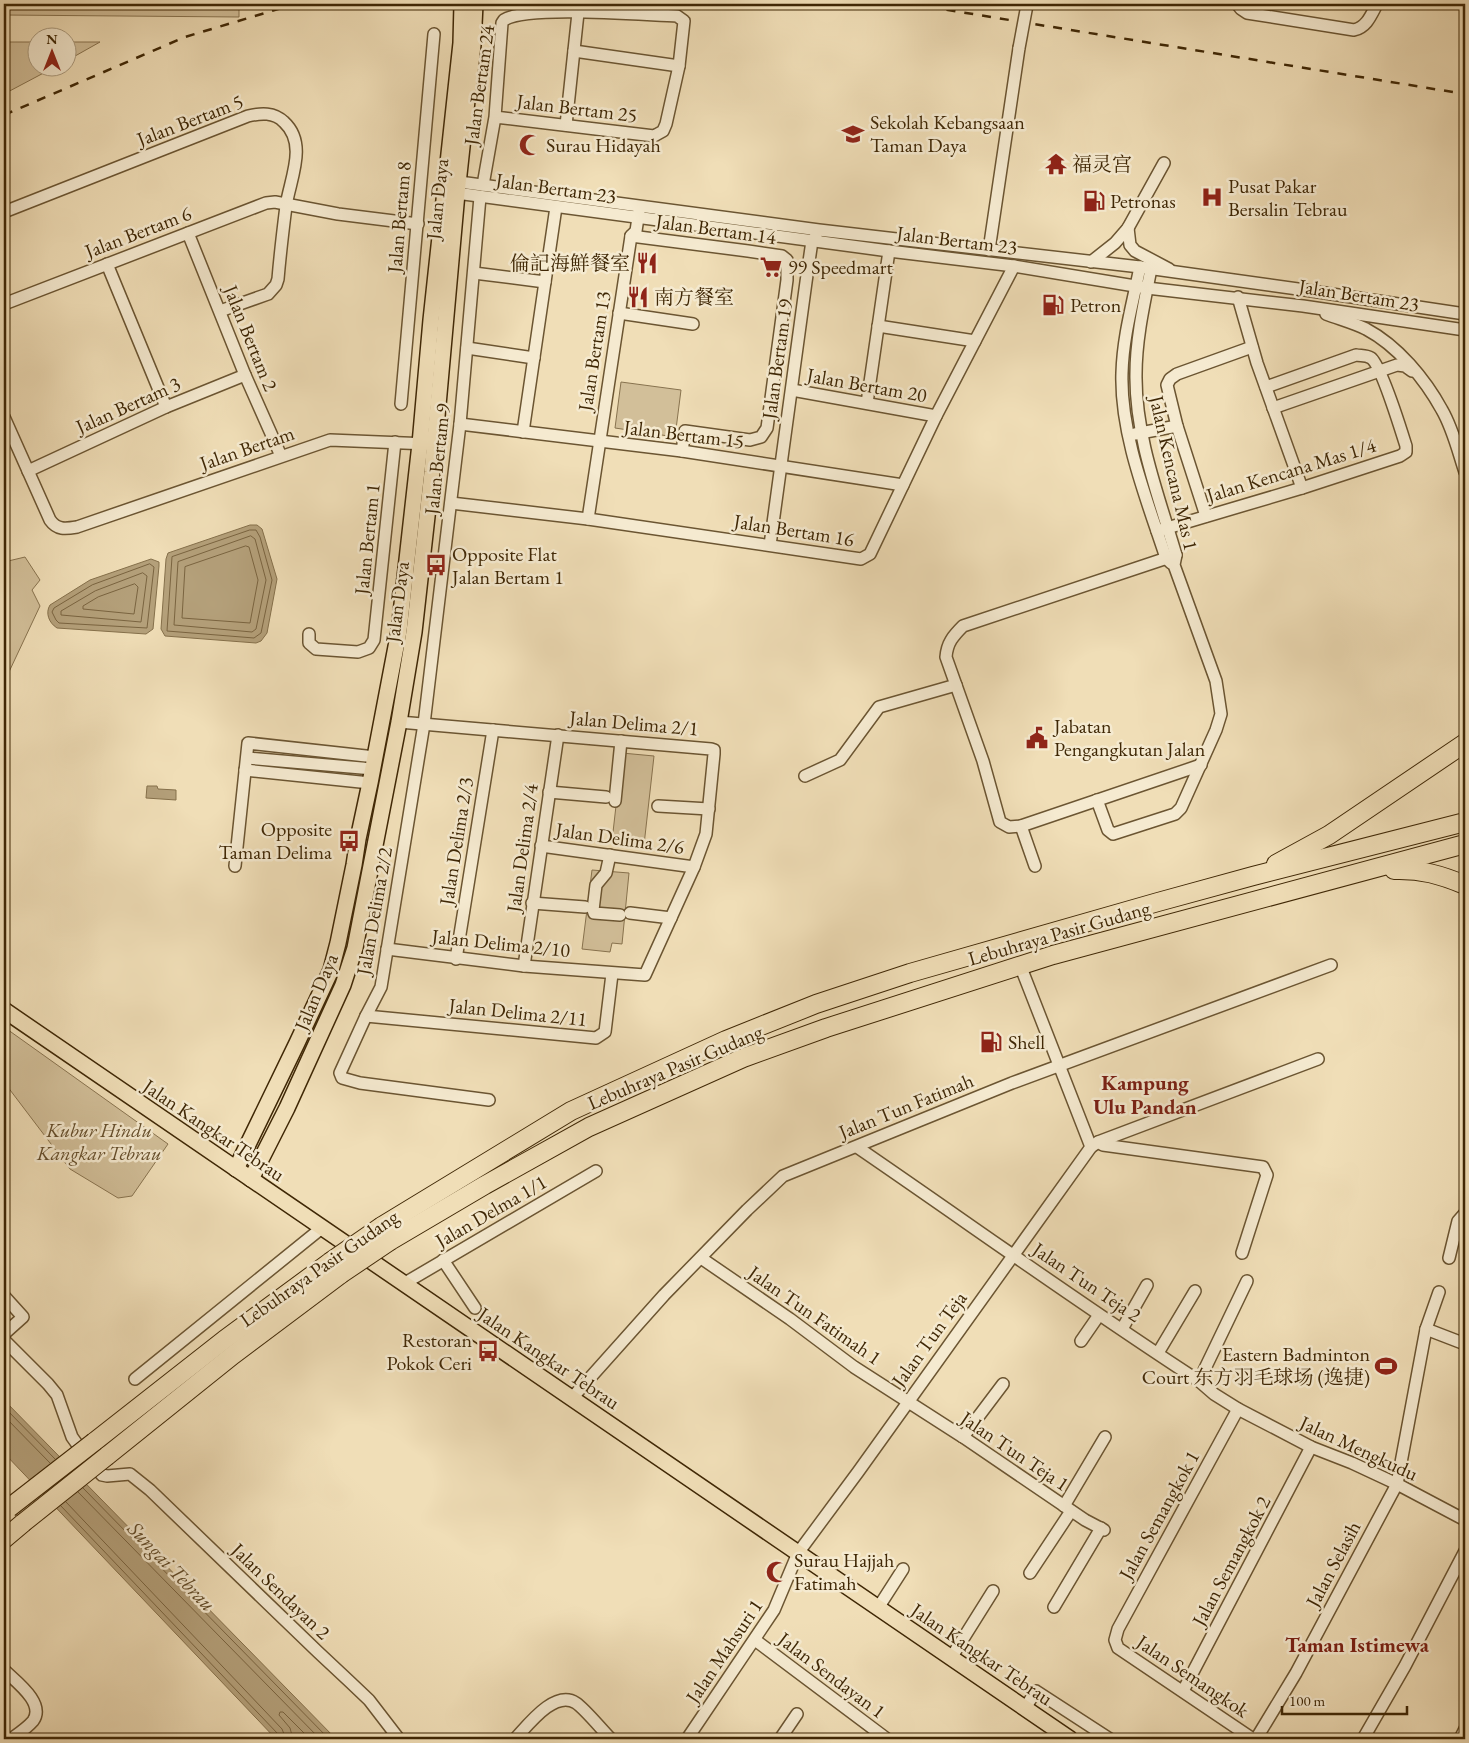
<svg xmlns="http://www.w3.org/2000/svg" width="1469" height="1743" font-family="'EB Garamond','Noto Serif SC',serif">
<style>
.green{fill:#d2bf99;stroke:#88734f}
.water{fill:#b4a07a;stroke:#85704b}
.lines{fill:none;stroke-linecap:round;stroke-linejoin:round}
.shore{stroke:#7a6440;stroke-width:1}
.minor-casing{stroke:#6b5532;stroke-width:14}
.major-casing{stroke:#3f2705;stroke-width:18}
.highway-casing{stroke:#3f2705;stroke-width:20}
.minor{stroke:#f5ead0;stroke-width:11}
.major{stroke:#f0deb7;stroke-width:15}
.highway{stroke:#f0deb7;stroke-width:18}
.rail{stroke:#3f2705;stroke-width:2.5;stroke-dasharray:9 9;stroke-linecap:butt}
.minor-bridge-casing{stroke:#6b5532;stroke-width:14;stroke-linecap:butt}
.highway-bridge-casing{stroke:#3f2705;stroke-width:20;stroke-linecap:butt}
.minor-bridge{stroke:#f5ead0;stroke-width:11}
.highway-bridge{stroke:#f0deb7;stroke-width:18}
.labels{text-anchor:middle;dominant-baseline:central;stroke-width:5;stroke-linejoin:round;paint-order:stroke}
.street-label{font-size:20px;fill:#3f2705;stroke:#f5ead0}
.poi-label{font-size:20px;fill:#3f2705;stroke:#f5ead0;text-anchor:start}
.park-label{font-size:20px;font-style:italic;fill:#644d2a;stroke:#f5ead0}
.neighbourhood-label{font-size:21px;font-weight:bold;fill:#7a1f14;stroke:#f5ead0}
.water-label{font-size:21px;font-style:italic;fill:#624b28;stroke:#f5ead0}
</style>
<rect width="100%" height="100%" fill="#f0deb7"/>
<filter id="stains"><feTurbulence type="fractalNoise" baseFrequency=".004" numOctaves="4"/><feColorMatrix values="0 0 0 0 .2 0 0 0 0 .09 0 0 0 0 .02 0 0 0 .5 -.17"/></filter>
<radialGradient id="worn" r=".72"><stop offset=".6" stop-color="#630" stop-opacity="0"/><stop offset="1" stop-color="#630" stop-opacity=".3"/></radialGradient>
<!-- green -->
<g class="green">
<polygon points="4,4 239,4 239,17 4,15"/>
<polygon points="6,42 37,42 38,68 53,68 4,94 4,46"/>
<polygon points="68,42 100,42 68,60"/>
<polygon points="621,382 681,390 675,437 615,428"/>
<polygon points="25,557 40,580 32,590 40,606 8,674 4,674 4,562"/>
<polygon points="622,753 654,756 644,845 612,841"/>
<polygon points="592,870 629,873 622,944 612,943 610,952 582,949"/>
<polygon points="4,1027 168,1144 132,1196 118,1198 70,1169 4,1082"/>
</g>
<!-- water -->
<g class="water">
<polygon points="250,525 257,525 262,529 277,579 267,633 261,641 256,643 165,636 161,629 166,559 168,553"/>
<path d="M151,559L159,562V566L153,629L146,634L57,628C49,623 45,613 50,605L90,580Z"/>
<polygon points="147,786 157,786 158,789 176,790 176,800 146,798"/>
<polygon points="4,1400 336,1739 276,1739 4,1453"/>
</g>
<g class="lines">
<!-- shore -->
<g class="shore">
<polygon points="250,530 256,530 260,537 272,580 261,633 254,638 167,631 172,557"/>
<polygon points="251,536 255,539 266,580 256,629 252,632 174,625 178,562"/>
<polygon points="246,546 249,547 258,580 250,623 182,618 185,567"/>
<polygon points="150,564 154,567 147,628 59,623 56,620 52,612 54,608 92,585"/>
<polygon points="143,573 147,576 141,622 61,615 61,611 95,591"/>
<polygon points="135,584 138,587 134,614 83,609 83,606 98,597"/>
<polyline points="4,1407 55,1459"/>
<polyline points="4,1416 50,1463"/>
<polyline points="83,1488 329,1739"/>
<polyline points="78,1492 320,1739"/>
<polyline points="66,1502 282,1729 286,1739"/>
<polyline points="61,1506 278,1734 279,1739"/>
<polyline points="293,1739 290,1728 279,1715 280,1712 283,1712 310,1739"/>
</g>
<!-- minor casing -->
<g class="minor-casing">
<g id="minor">
<path d="M1237,4L1241,9L1247,13L1354,30C1367,27 1371,15 1377,4"/>
<polyline points="574,51 679,66"/>
<polyline points="566,125 578,13"/>
<polyline points="452,181 819,230 1140,267 1305,290 1465,314"/>
<path d="M483,185L495,117L502,23L504,20C528,5 644,15 677,16L684,21L679,66L666,124L663,131L654,136L495,117"/>
<polyline points="449,192 889,251 1014,266 1147,288 1303,306 1465,330"/>
<polyline points="480,197 460,424 424,724 381,987 366,1016 340,1073 342,1078 360,1083 489,1100"/>
<path d="M4,212L248,116C261,113 274,112 284,122C308,144 290,179 286,206C283,230 280,255 278,279L276,285L268,294L220,311"/>
<polyline points="1128,228 1130,245 1135,251 1169,269"/>
<polyline points="188,233 245,375 281,456"/>
<polyline points="631,236 748,251 782,256 787,260 787,280 767,428 761,437 750,440 685,431 682,451"/>
<polyline points="989,250 1019,48"/>
<polyline points="1091,262 1115,243 1128,228 1164,163"/>
<polyline points="107,264 166,407"/>
<path d="M1140,267C1133,302 1123,336 1122,373C1120,434 1147,500 1166,558L1171,563"/>
<polyline points="474,273 545,282"/>
<polyline points="1238,297 1257,363 1302,488"/>
<polyline points="4,304 266,203 275,202 338,214 418,224"/>
<polyline points="619,313 693,324"/>
<path d="M1326,314C1339,319 1354,323 1366,329C1398,346 1425,379 1442,410C1453,429 1458,451 1465,472"/>
<polyline points="878,326 975,341"/>
<polyline points="467,348 534,358"/>
<polyline points="792,390 936,416"/>
<polyline points="867,403 889,251"/>
<polyline points="401,404 434,34"/>
<polyline points="1273,408 1397,365 1405,366 1412,371"/>
<path d="M4,417L50,520C57,530 65,529 77,527L330,440L428,444"/>
<polyline points="460,424 682,451 903,485"/>
<polyline points="523,432 556,207"/>
<polyline points="1135,434 1177,426"/>
<polyline points="28,471 166,407 245,375"/>
<polyline points="451,503 588,519 861,559 870,554 936,416 1014,266"/>
<polyline points="1206,516 1177,426 1167,385 1170,379 1177,374 1252,347"/>
<polyline points="588,519 631,236 636,231 639,211"/>
<path d="M1157,531L1302,488L1400,456L1406,452V446C1401,430 1381,365 1371,358C1366,355 1361,356 1356,355L1266,387"/>
<polyline points="770,545 806,282 812,241 816,236"/>
<path d="M1176,555L963,626C953,636 947,643 946,657L983,761L1000,822L1009,827L1021,826L1201,765"/>
<polyline points="309,634 309,643 316,649 358,652 369,648 374,640 395,442"/>
<polyline points="247,758 373,769"/>
<polyline points="245,770 370,783"/>
<polyline points="805,776 840,760 879,707 956,685"/>
<polyline points="549,792 606,797"/>
<path d="M1097,800L1108,830L1113,834L1175,814L1181,808L1216,730L1221,714L1216,681L1174,565L1176,555C1159,497 1135,436 1136,374C1136,339 1144,304 1151,269"/>
<polyline points="615,801 621,741"/>
<polyline points="658,806 709,809"/>
<polyline points="1021,826 1035,866"/>
<polyline points="541,846 694,867"/>
<polyline points="610,855 606,873 596,885 593,910 594,913 620,915"/>
<polyline points="235,866 248,743 375,757"/>
<polyline points="532,903 585,907"/>
<polyline points="630,913 671,918"/>
<polyline points="387,949 524,966 645,975 694,867 706,834 714,754 714,750 711,749 399,722"/>
<polyline points="456,959 493,730"/>
<polyline points="1020,965 1091,1147"/>
<polyline points="524,966 558,735"/>
<polyline points="366,1016 596,1038 605,1032 612,974"/>
<polyline points="1098,1142 1103,1145 1263,1167 1267,1175 1242,1253"/>
<path d="M857,1147C971,1225 1083,1306 1199,1381L1214,1394L1238,1409L1311,1447L1352,1463L1397,1484L1465,1520"/>
<polyline points="701,1258 790,1319 854,1367 963,1437 1085,1520 1104,1530"/>
<polyline points="1449,1258 1458,1221 1465,1213"/>
<polyline points="443,1260 475,1308"/>
<polyline points="405,1283 596,1171"/>
<polyline points="4,1296 23,1317 4,1334"/>
<polyline points="1122,1329 1147,1285"/>
<polyline points="1426,1329 1465,1344"/>
<polyline points="4,1340 48,1384 57,1395 72,1437 87,1458 102,1475 107,1476 130,1474 150,1490 318,1652 349,1681 369,1700 399,1739"/>
<polyline points="1081,1341 1099,1315"/>
<polyline points="1158,1353 1195,1291"/>
<polyline points="135,1379 323,1227"/>
<polyline points="1199,1381 1247,1281"/>
<polyline points="572,1398 664,1295 747,1210 783,1176 1012,1083 1331,965"/>
<polyline points="1238,1409 1118,1629 1115,1640 1118,1648 1253,1739"/>
<polyline points="963,1437 1003,1384"/>
<polyline points="1064,1506 1105,1437"/>
<polyline points="1030,1573 1071,1511"/>
<polyline points="1054,1607 1101,1528"/>
<polyline points="878,1608 903,1569"/>
<polyline points="755,1640 887,1739"/>
<polyline points="951,1658 993,1591"/>
<path d="M4,1670C15,1681 46,1703 33,1721C27,1728 18,1734 11,1739"/>
<polyline points="1183,1691 1311,1447"/>
<polyline points="1025,1708 1036,1691 1110,1739"/>
<path d="M515,1739C528,1725 555,1689 576,1703C585,1709 602,1730 611,1739"/>
<polyline points="687,1739 774,1610 798,1553 858,1472 1091,1147 1098,1142 1318,1059"/>
<polyline points="780,1739 797,1714"/>
<polyline points="1256,1739 1296,1673 1397,1484 1426,1329 1439,1292"/>
<polyline points="1363,1739 1405,1666 1465,1551"/>
<polyline points="1460,1739 1465,1729"/>
</g>
</g>
<!-- major casing -->
<g class="major-casing">
<g id="major">
<polyline points="4,1010 1070,1739"/>
<polyline points="236,1169 297,1043 331,970 338,943 354,865 358,839 370,783 399,631 420,444 431,320 461,43 462,4"/>
<polyline points="251,1179 287,1108 343,985 355,948 399,722 414,632 432,472 457,193 473,45 475,4"/>
</g>
</g>
<!-- highway casing -->
<g class="highway-casing">
<g id="highway">
<polyline points="1276,864 1329,835 1465,743"/>
<path d="M1394,870C1421,869 1441,875 1465,885"/>
<polyline points="382,1226 571,1111 726,1040 816,1004 910,973 1158,902 1253,876 1465,822"/>
<polyline points="390,1241 485,1185 589,1127 743,1058 826,1028 1053,955 1465,844"/>
<polyline points="94,1442 224,1340 330,1262"/>
<polyline points="107,1456 233,1355 341,1274"/>
<polyline points="4,1539 23,1523"/>
</g>
</g>
<!-- minor -->
<use href="#minor" class="minor"/>
<!-- major -->
<use href="#major" class="major"/>
<!-- highway -->
<use href="#highway" class="highway"/>
<!-- rail -->
<g class="rail">
<polyline points="911,4 1465,94"/>
<polyline points="4,115 185,37 295,4"/>
</g>
<!-- minor-bridge casing -->
<g class="minor-bridge-casing">
<polyline id="minor-bridge" points="1019,48 1027,5"/>
</g>
<!-- highway-bridge casing -->
<g class="highway-bridge-casing">
<g id="highway-bridge">
<polyline points="330,1262 382,1226"/>
<polyline points="341,1274 390,1241"/>
<polyline points="9,1508 94,1442"/>
<polyline points="23,1523 107,1456"/>
</g>
</g>
<!-- minor-bridge -->
<use href="#minor-bridge" class="minor-bridge"/>
<!-- highway-bridge -->
<use href="#highway-bridge" class="highway-bridge"/>
</g>
<!-- icons -->
<defs>
<g id="school-bare" transform="scale(1.725)"><path d="M0-5L7-2L0 1L-7-2ZM-4 1L0 2.5L4 1V4Q0 6-4 4Z" fill="#8f2418" stroke="#f5ead0" stroke-width="2.5" paint-order="stroke"/></g>
<g id="mosque-bare" transform="scale(1.725)"><path d="M3.5-4.9A6 6 0 1 0 3.5 4.9A5 5 0 1 1 3.5-4.9Z" fill="#8f2418" stroke="#f5ead0" stroke-width="2.5" paint-order="stroke"/></g>
<g id="temple-bare" transform="scale(1.725)"><path d="M0-6L5-2H3V0L6.5 2.5H4V6H1.5V3h-3V6H-4V2.5H-6.5L-3 0V-2H-5Z" fill="#8f2418" stroke="#f5ead0" stroke-width="2.5" paint-order="stroke"/></g>
<g id="hospital-bare" transform="scale(1.725)"><path d="M-5-5h3v3.5h4V-5h3V5h-3V1.5h-4V5h-3Z" fill="#8f2418" stroke="#f5ead0" stroke-width="2.5" paint-order="stroke"/></g>
<g id="fuel-bare" transform="scale(1.725)"><path d="M-5.5-6h7V0h2V4h1.3V-2.5L3-4.5l.8-.8L6-3V5H2.5V1h-1V6h-7ZM-4.2-4.7v3.2H.2V-4.7Z" fill="#8f2418" stroke="#f5ead0" stroke-width="2.5" paint-order="stroke"/></g>
<g id="restaurant-bare" transform="scale(1.725)"><path d="M-5-6h1v4h1v-4h1v4h1v-4h1v5L-1.5 .5V6h-2V.5L-5-1ZM5-6V6H3V1.5H1.5Q1.5-4 5-6Z" fill="#8f2418" stroke="#f5ead0" stroke-width="2.5" paint-order="stroke"/></g>
<g id="supermarket-bare" transform="scale(1.725)"><path d="M-6-5.5h2.5l.6 2H6L4.5 2H-2.5L-4.4-4H-6ZM-1.5 3.2a1.3 1.3 0 1 0 .1 0ZM3 3.2a1.3 1.3 0 1 0 .1 0Z" fill="#8f2418" stroke="#f5ead0" stroke-width="2.5" paint-order="stroke"/></g>
<g id="bus-bare" transform="scale(1.725)"><path d="M-5-6H5V4H4V6H2V4H-2V6H-4V4H-5ZM-3.5-4V0h7V-4ZM-3.5 1.2v1.5H-2V1.2ZM2 1.2v1.5H3.5V1.2Z" fill="#8f2418" stroke="#f5ead0" stroke-width="2.5" paint-order="stroke"/></g>
<g id="civic-bare" transform="scale(1.725)"><path d="M-.6-6.5H3V-4.5H.6V-3L4-1V1h2V6H-6V1h2V-1L-.6-3ZM-1.2 2.5V6h2.4V2.5Z" fill="#8f2418" stroke="#f5ead0" stroke-width="2.5" paint-order="stroke"/></g>
<g id="stadium-bare" transform="scale(1.725)"><path d="M0-5a6.5 5 0 1 0 0 10a6.5 5 0 1 0 0-10ZM-3.5-1.8h7v3.6h-7Z" fill="#8f2418" stroke="#f5ead0" stroke-width="2.5" paint-order="stroke"/></g>
</defs>
<g fill-rule="evenodd">
<use href="#school-bare" x="853" y="134"/>
<use href="#mosque-bare" x="530" y="145"/>
<use href="#temple-bare" x="1056" y="164"/>
<use href="#hospital-bare" x="1212" y="197"/>
<use href="#fuel-bare" x="1094" y="201"/>
<use href="#restaurant-bare" x="647" y="263"/>
<use href="#supermarket-bare" x="771" y="267"/>
<use href="#restaurant-bare" x="638" y="297"/>
<use href="#fuel-bare" x="1053" y="305"/>
<use href="#bus-bare" x="436" y="565"/>
<use href="#civic-bare" x="1037" y="738"/>
<use href="#bus-bare" x="349" y="841"/>
<use href="#fuel-bare" x="991" y="1042"/>
<use href="#bus-bare" x="488" y="1351"/>
<use href="#stadium-bare" x="1386" y="1366"/>
<use href="#mosque-bare" x="777" y="1572"/>
</g>
<g class="labels">
<!-- street labels -->
<g class="street-label">
<text transform="translate(479 85) rotate(-82)">Jalan Bertam 24</text>
<text transform="translate(577 108) rotate(7)">Jalan Bertam 25</text>
<text transform="translate(190 120) rotate(-21)">Jalan Bertam 5</text>
<text transform="translate(556 188) rotate(8)">Jalan Bertam 23</text>
<text transform="translate(437 199) rotate(-84)">Jalan Daya</text>
<text transform="translate(399 217) rotate(-85)">Jalan Bertam 8</text>
<text transform="translate(716 229) rotate(8)">Jalan Bertam 14</text>
<text transform="translate(138 232) rotate(-21)">Jalan Bertam 6</text>
<text transform="translate(957 240) rotate(7)">Jalan Bertam 23</text>
<text transform="translate(1359 295) rotate(9)">Jalan Bertam 23</text>
<text transform="translate(251 338) rotate(68)">Jalan Bertam 2</text>
<text transform="translate(594 351) rotate(-81)">Jalan Bertam 13</text>
<text transform="translate(777 359) rotate(-82)">Jalan Bertam 19</text>
<text transform="translate(867 385) rotate(10)">Jalan Bertam 20</text>
<text transform="translate(128 405) rotate(-24)">Jalan Bertam 3</text>
<text transform="translate(684 434) rotate(7)">Jalan Bertam 15</text>
<text transform="translate(247 448) rotate(-19)">Jalan Bertam</text>
<text transform="translate(437 459) rotate(-84)">Jalan Bertam 9</text>
<text transform="translate(1291 470) rotate(-17)">Jalan Kencana Mas 1/4</text>
<text transform="translate(1174 473) rotate(77)">Jalan Kencana Mas 1</text>
<text transform="translate(794 530) rotate(9)">Jalan Bertam 16</text>
<text transform="translate(367 539) rotate(-84)">Jalan Bertam 1</text>
<text transform="translate(397 602) rotate(-83)">Jalan Daya</text>
<text transform="translate(634 723) rotate(5)">Jalan Delima 2/1</text>
<text transform="translate(620 838) rotate(8)">Jalan Delima 2/6</text>
<text transform="translate(456 841) rotate(-81)">Jalan Delima 2/3</text>
<text transform="translate(522 848) rotate(-82)">Jalan Delima 2/4</text>
<text transform="translate(374 911) rotate(-80)">Jalan Delima 2/2</text>
<text transform="translate(1059 933) rotate(-16)">Lebuhraya Pasir Gudang</text>
<text transform="translate(501 943) rotate(6)">Jalan Delima 2/10</text>
<text transform="translate(316 992) rotate(-67)">Jalan Daya</text>
<text transform="translate(518 1012) rotate(6)">Jalan Delima 2/11</text>
<text transform="translate(675 1067) rotate(-23)">Lebuhraya Pasir Gudang</text>
<text transform="translate(906 1106) rotate(-22)">Jalan Tun Fatimah</text>
<text transform="translate(214 1130) rotate(34)">Jalan Kangkar Tebrau</text>
<text transform="translate(491 1211) rotate(-30)">Jalan Delma 1/1</text>
<text transform="translate(319 1268) rotate(-35)">Lebuhraya Pasir Gudang</text>
<text transform="translate(1087 1282) rotate(34)">Jalan Tun Teja 2</text>
<text transform="translate(815 1315) rotate(35)">Jalan Tun Fatimah 1</text>
<text transform="translate(929 1339) rotate(-54)">Jalan Tun Teja</text>
<text transform="translate(549 1358) rotate(34)">Jalan Kangkar Tebrau</text>
<text transform="translate(1359 1448) rotate(25)">Jalan Mengkudu</text>
<text transform="translate(1015 1451) rotate(34)">Jalan Tun Teja 1</text>
<text transform="translate(1159 1515) rotate(-61)">Jalan Semangkok 1</text>
<text transform="translate(1231 1561) rotate(-62)">Jalan Semangkok 2</text>
<text transform="translate(1333 1564) rotate(-62)">Jalan Selasih</text>
<text transform="translate(281 1591) rotate(44)">Jalan Sendayan 2</text>
<text transform="translate(724 1651) rotate(-56)">Jalan Mahsuri 1</text>
<text transform="translate(982 1654) rotate(34)">Jalan Kangkar Tebrau</text>
<text transform="translate(832 1675) rotate(37)">Jalan Sendayan 1</text>
<text transform="translate(1193 1676) rotate(34)">Jalan Semangkok</text>
</g>
<!-- poi labels -->
<g class="poi-label">
<text x="870" y="122">Sekolah Kebangsaan<tspan x="870" dy="23">Taman Daya</tspan></text>
<text x="546" y="145">Surau Hidayah</text>
<text x="1072" y="164">福灵宫</text>
<text x="1228" y="186">Pusat Pakar<tspan x="1228" dy="23">Bersalin Tebrau</tspan></text>
<text x="1110" y="201">Petronas</text>
<text x="630" y="263" text-anchor="end">倫記海鮮餐室</text>
<text x="788" y="267">99 Speedmart</text>
<text x="654" y="297">南方餐室</text>
<text x="1070" y="305">Petron</text>
<text x="452" y="554">Opposite Flat<tspan x="452" dy="23">Jalan Bertam 1</tspan></text>
<text x="1054" y="726">Jabatan<tspan x="1054" dy="23">Pengangkutan Jalan</tspan></text>
<text x="332" y="829" text-anchor="end">Opposite<tspan x="332" dy="23">Taman Delima</tspan></text>
<text x="1008" y="1042">Shell</text>
<text x="472" y="1340" text-anchor="end">Restoran<tspan x="472" dy="23">Pokok Ceri</tspan></text>
<text x="1370" y="1354" text-anchor="end">Eastern Badminton<tspan x="1370" dy="23">Court 东方羽毛球场 (逸捷)</tspan></text>
<text x="794" y="1560">Surau Hajjah<tspan x="794" dy="23">Fatimah</tspan></text>
</g>
<!-- park labels -->
<g class="park-label">
<text x="99" y="1130">Kubur Hindu<tspan x="99" dy="23">Kangkar Tebrau</tspan></text>
</g>
<!-- neighbourhood labels -->
<g class="neighbourhood-label">
<text x="1145" y="1082">Kampung<tspan x="1145" dy="24">Ulu Pandan</tspan></text>
<text x="1357" y="1644">Taman Istimewa</text>
</g>
<!-- water labels -->
<g class="water-label">
<text transform="translate(172 1566) rotate(46)">Sungai Tebrau</text>
</g>
</g>
<!-- margin -->
<rect width="1469" height="1743" fill="none" stroke="#f0deb7" stroke-width="20"/>
<rect x="5" y="5" width="1459" height="1733" fill="none" stroke="#3f2705" stroke-width="2.5"/>
<rect x="10" y="10" width="1449" height="1723" fill="none" stroke="#3f2705"/>
<!-- north arrow -->
<g transform="translate(52 52)"><circle r="24" fill="#f5ead0" stroke="#ac9c7f"/>
<path d="M0-4L9 19L0 12L-9 19Z" fill="#8f2418"/>
<text y="-8" font-size="14" font-weight="bold" text-anchor="middle" fill="#3f2705">N</text>
</g>
<!-- scale -->
<path d="M1282 1706v8h125v-8" fill="none" stroke="#3f2705" stroke-width="2.5"/>
<text x="1289" y="1706" font-size="15" fill="#3f2705" stroke="#f5ead0" stroke-width="4" paint-order="stroke">100 m</text>
<rect width="100%" height="100%" filter="url(#stains)"/>
<rect width="100%" height="100%" fill="url(#worn)"/>
</svg>
